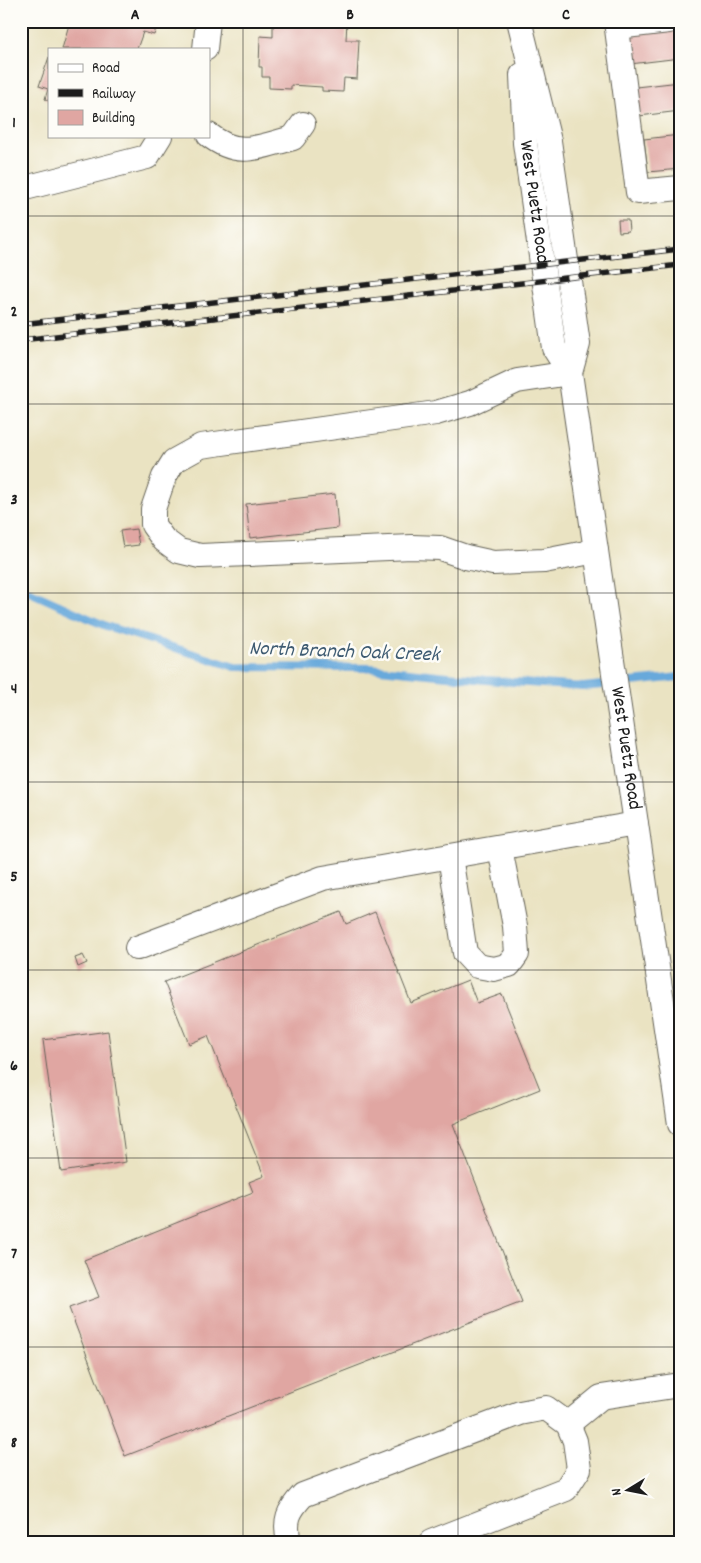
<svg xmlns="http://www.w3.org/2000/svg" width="701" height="1563" font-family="Dekko,sans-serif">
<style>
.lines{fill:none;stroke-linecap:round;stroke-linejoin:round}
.stream{stroke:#67a9db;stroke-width:8}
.building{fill:#e0a6a2}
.minor-casing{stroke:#646256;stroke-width:26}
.minor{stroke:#fff;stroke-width:24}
.rail-casing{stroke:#1c1c1c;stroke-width:5.5}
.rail{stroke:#fdfcf7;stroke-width:4;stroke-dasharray:11;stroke-linecap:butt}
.grid{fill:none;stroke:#1c1c1c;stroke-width:1;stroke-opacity:0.55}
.labels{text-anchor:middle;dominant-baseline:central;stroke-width:5;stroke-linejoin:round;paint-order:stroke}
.street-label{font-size:20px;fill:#1c1c1c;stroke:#fdfcf7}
.water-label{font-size:21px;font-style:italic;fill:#3e5b72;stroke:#fdfcf7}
.neatline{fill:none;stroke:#1c1c1c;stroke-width:2}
.grid-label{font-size:16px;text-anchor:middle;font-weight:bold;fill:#1c1c1c}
</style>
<rect width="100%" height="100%" fill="#fdfcf7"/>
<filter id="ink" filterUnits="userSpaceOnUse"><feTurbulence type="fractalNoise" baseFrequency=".02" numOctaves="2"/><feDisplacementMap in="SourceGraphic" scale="10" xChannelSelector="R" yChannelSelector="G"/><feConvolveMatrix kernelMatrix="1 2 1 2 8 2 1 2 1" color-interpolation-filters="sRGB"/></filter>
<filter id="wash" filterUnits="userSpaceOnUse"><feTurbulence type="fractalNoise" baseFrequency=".0096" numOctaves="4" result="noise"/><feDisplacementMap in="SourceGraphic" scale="20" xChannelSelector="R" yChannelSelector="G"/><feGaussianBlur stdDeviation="1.12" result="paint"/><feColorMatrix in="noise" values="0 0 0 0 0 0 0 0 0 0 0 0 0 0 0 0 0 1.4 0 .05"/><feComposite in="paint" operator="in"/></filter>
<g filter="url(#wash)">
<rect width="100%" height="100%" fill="#eae3c2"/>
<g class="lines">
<!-- stream -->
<polyline class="stream" points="21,588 106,626 235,667 370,668 486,680 583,687 680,677"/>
</g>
<g id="blocks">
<!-- building -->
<g class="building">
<polygon points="70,21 158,21 154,35 143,32 137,49 62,49"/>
<polygon points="273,21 347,21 346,40 359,40 357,79 344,78 343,92 322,91 322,87 291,85 291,89 269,88 269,77 262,77 262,67 259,67 260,36 273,37"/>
<polygon points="680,29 680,58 630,64 627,34"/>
<polygon points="49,57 49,101 45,99 48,89 39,86"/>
<polygon points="680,82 680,111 639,116 636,87"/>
<polygon points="680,135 680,169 648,172 644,139"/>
<polygon points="618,220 628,220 629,231 619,232"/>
<polygon points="335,494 338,528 250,538 246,504"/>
<polygon points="136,529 139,545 123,547 120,531"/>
<polygon points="341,912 346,924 375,912 411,1003 468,980 477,1003 502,994 540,1089 453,1124 522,1302 125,1456 69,1308 99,1297 84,1260 253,1192 249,1182 264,1176 208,1036 189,1044 164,982"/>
<polygon points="83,955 87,963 78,967 75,958"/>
<polygon points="108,1031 126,1162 61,1172 43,1040"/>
</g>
</g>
</g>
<g filter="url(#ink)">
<use href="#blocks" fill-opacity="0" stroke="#646256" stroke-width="1"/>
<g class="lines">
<!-- minor casing -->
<g class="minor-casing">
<g id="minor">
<polyline points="616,21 638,192 680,188"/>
<path id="s1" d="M520,24L549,141L578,344L570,373L680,1124"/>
<polyline points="617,27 669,21"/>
<polyline points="205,49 208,21"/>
<path id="s2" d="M522,75L525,143L554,348L570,373"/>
<path d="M209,135C239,159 260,146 293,138L303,124"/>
<polyline points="21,189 147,157 160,136"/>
<polyline points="570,373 517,381 470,403 436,413 201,446 174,461 164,477 153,509 153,525 164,540 179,551 200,556 412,547 440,548 466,557 493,563 544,561 596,551"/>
<polyline points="450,856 465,953 477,966 494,969 509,965 517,954 515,926 500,848"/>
<polyline points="137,948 323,878 636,824"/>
<polyline points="568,1424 601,1397 680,1385"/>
<path d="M289,1542C284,1520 288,1511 303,1495L520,1413L546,1408L568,1424L575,1441L579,1469L566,1489L431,1542"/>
</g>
</g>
<!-- minor -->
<use href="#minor" class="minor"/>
<!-- rail casing -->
<g class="rail-casing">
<g id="rail">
<polyline points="21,324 680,249"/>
<polyline points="21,340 680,265"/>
</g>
</g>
<!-- rail -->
<use href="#rail" class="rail"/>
</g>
</g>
<!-- grid -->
<path class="grid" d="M243,21V1542M458,21V1542M21,216H680M21,404H680M21,593H680M21,782H680M21,970H680M21,1158H680M21,1347H680"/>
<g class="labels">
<!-- street labels -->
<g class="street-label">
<text stroke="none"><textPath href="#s2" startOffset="128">West Puetz Road</textPath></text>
<text stroke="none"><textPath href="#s1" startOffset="735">West Puetz Road</textPath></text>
</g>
<!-- water labels -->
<g class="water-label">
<text transform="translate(344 653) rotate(2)">North Branch Oak Creek</text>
</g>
</g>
<!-- margin -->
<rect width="701" height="1563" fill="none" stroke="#fdfcf7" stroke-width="55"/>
<!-- legend -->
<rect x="48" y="48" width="162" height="90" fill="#fdfcf7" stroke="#a3a29f"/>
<rect x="58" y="64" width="25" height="8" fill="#ffffff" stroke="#a3a29f"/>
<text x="92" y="72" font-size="15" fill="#1c1c1c">Road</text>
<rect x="58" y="89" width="25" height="8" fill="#1c1c1c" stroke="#a3a29f"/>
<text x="92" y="98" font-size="15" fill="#1c1c1c">Railway</text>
<rect x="58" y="110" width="25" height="15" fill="#e0a6a2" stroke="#a3a29f"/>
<text x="92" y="122" font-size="15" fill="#1c1c1c">Building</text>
<!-- north arrow -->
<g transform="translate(628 1490) rotate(260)" stroke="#fdfcf7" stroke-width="4" paint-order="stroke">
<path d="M0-4L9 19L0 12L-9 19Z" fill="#1c1c1c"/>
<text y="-8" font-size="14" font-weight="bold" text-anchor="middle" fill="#1c1c1c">N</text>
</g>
<rect x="28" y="28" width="646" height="1508" class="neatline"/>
<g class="grid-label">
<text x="135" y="19">A</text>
<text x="350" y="19">B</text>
<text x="566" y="19">C</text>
<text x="14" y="127">1</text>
<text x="14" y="316">2</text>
<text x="14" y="504">3</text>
<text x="14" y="693">4</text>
<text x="14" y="881">5</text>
<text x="14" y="1070">6</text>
<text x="14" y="1258">7</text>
<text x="14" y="1447">8</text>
</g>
</svg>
